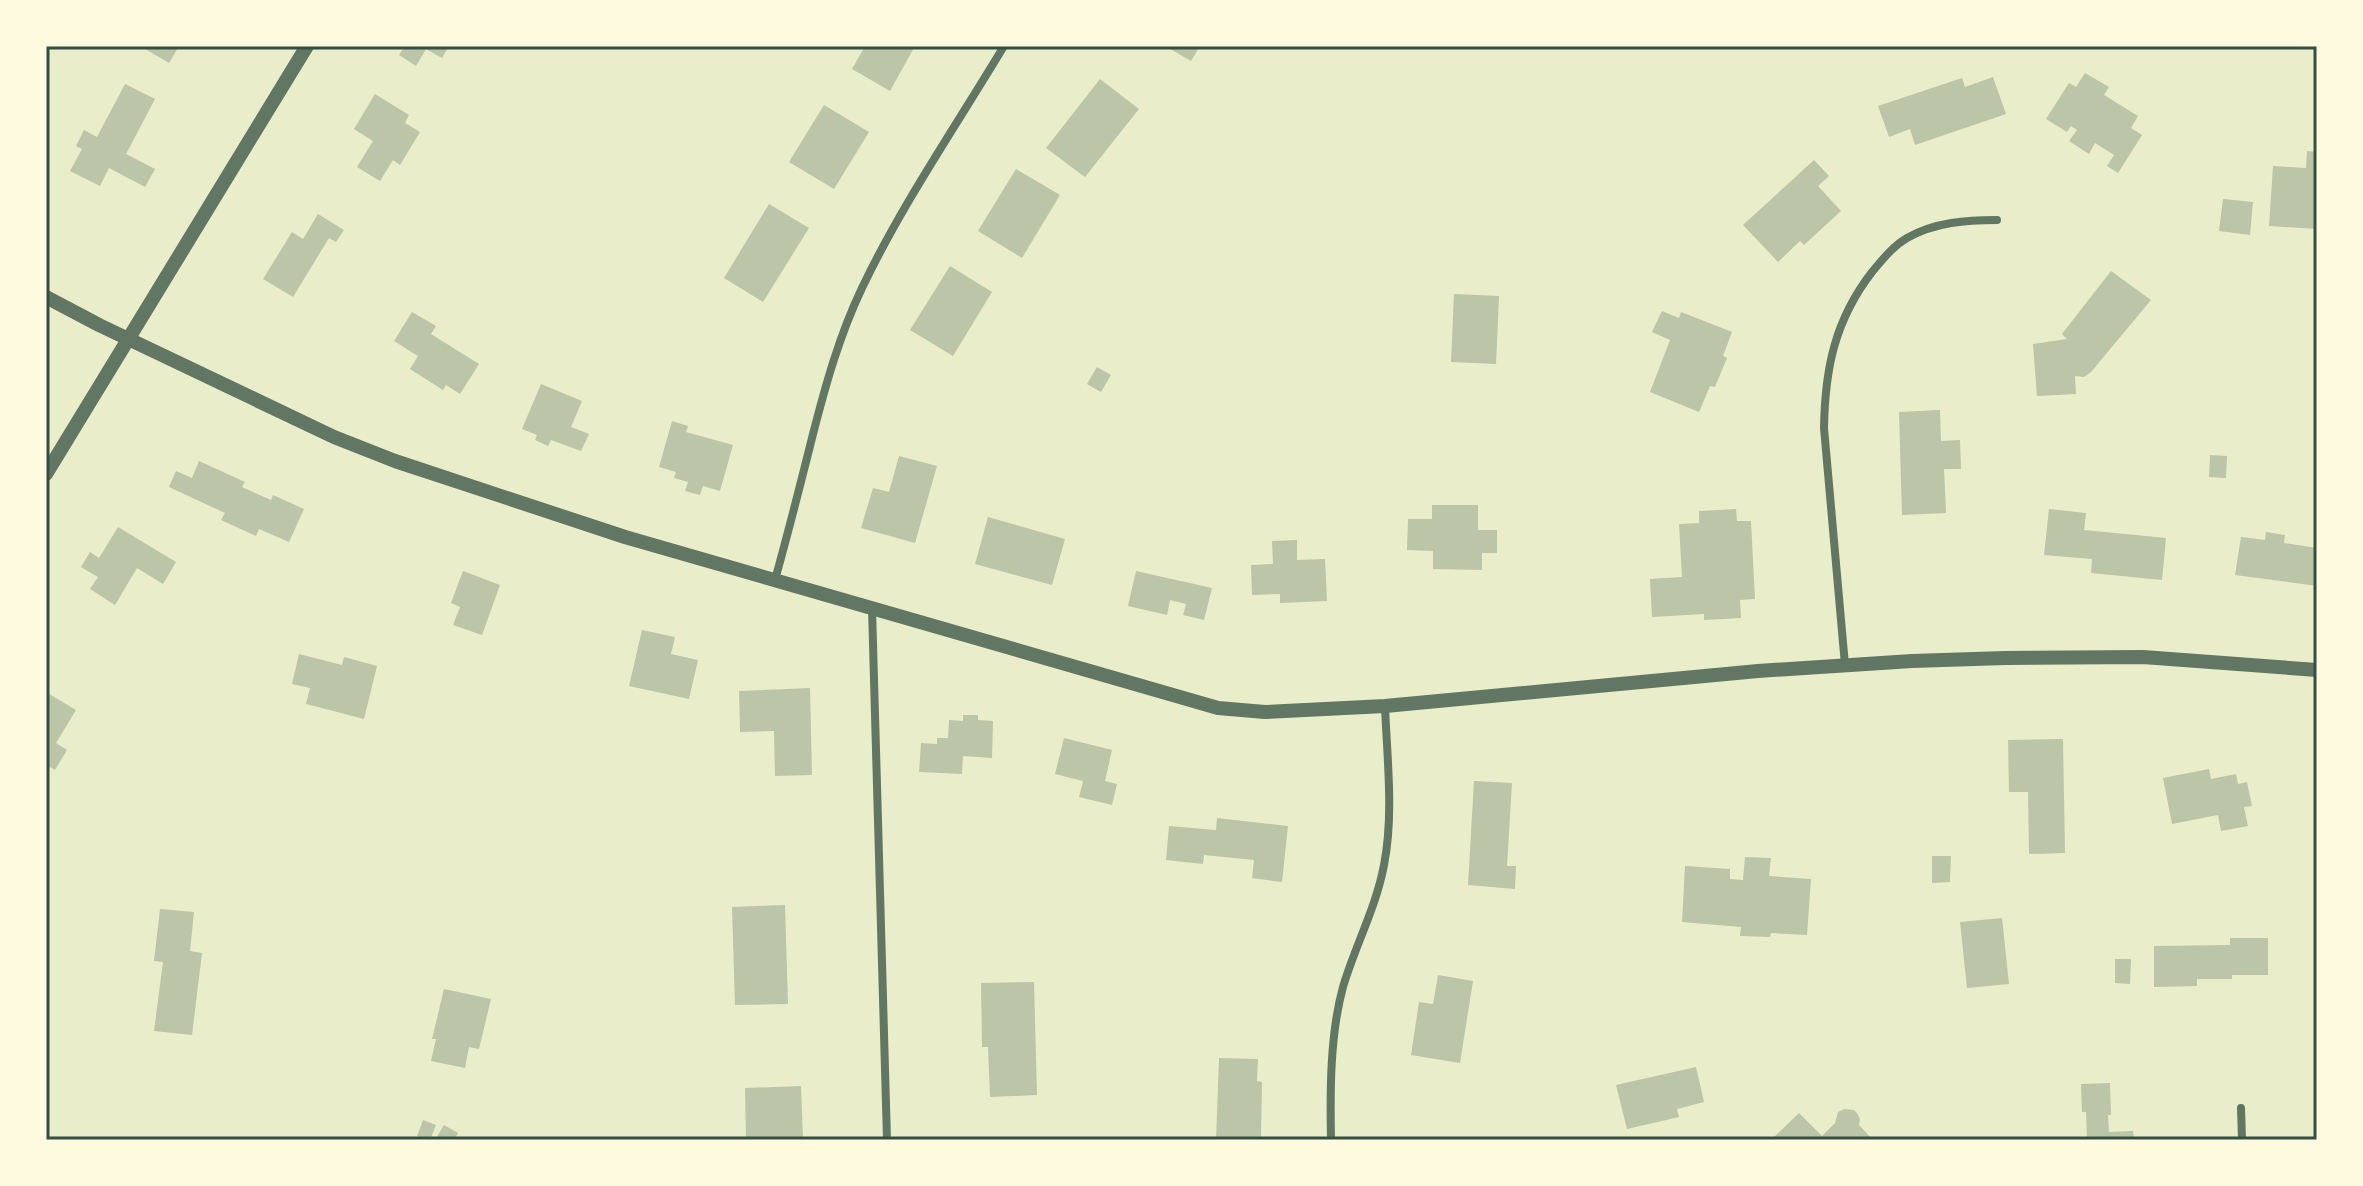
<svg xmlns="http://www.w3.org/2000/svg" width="2363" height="1186" font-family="Ubuntu,sans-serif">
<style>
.building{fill:#bcc5a7}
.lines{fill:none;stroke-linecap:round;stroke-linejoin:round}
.minor{stroke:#617663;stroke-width:8}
.tertiary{stroke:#617663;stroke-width:14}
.neatline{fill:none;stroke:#344e41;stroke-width:3}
</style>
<rect width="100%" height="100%" fill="#e9edc9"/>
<!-- building -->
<g class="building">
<polygon points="140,46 179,46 169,63"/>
<polygon points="405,46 449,46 442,58 426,49 416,66 399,55"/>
<polygon points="865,46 915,46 890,91 852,69"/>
<polygon points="1165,46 1200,46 1191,61"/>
<polygon points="2085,73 2109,87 2104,95 2138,116 2131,128 2142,135 2118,173 2107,166 2114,155 2095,143 2089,154 2069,141 2077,130 2071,126 2067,132 2046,119 2069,83 2076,87"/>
<polygon points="1993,77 2006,114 1915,145 1910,129 1889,137 1878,106 1962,78 1965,87"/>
<polygon points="1100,79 1139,109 1085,177 1046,148"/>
<polygon points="125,84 155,99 126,154 155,169 145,187 109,168 100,186 70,171 82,149 76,146 84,130 97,137"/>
<polygon points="375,94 409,115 405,123 420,132 400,165 393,160 380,181 357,167 373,141 354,129"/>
<polygon points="824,105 869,132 834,189 789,162"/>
<polygon points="2307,151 2317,152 2317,229 2269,226 2273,166 2306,168"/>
<polygon points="1814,160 1829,176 1818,186 1841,211 1804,245 1800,241 1778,262 1743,225"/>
<polygon points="1016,169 1060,195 1022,258 978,231"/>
<polygon points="2223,199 2253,202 2250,235 2219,231"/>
<polygon points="769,204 809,228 763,302 724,278"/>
<polygon points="318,214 344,230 336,242 329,238 293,297 263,279 292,232 303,239"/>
<polygon points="950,266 992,292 953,356 910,330"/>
<polygon points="2111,271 2151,300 2091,372 2084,377 2075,376 2076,394 2037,396 2033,344 2067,339 2062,334"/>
<polygon points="1454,294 1499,296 1496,364 1451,362"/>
<polygon points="1662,311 1679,318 1681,312 1732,332 1723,356 1727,358 1715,387 1710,386 1699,412 1650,392 1670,340 1652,332"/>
<polygon points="412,312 436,326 431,334 479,364 460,394 446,385 443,390 410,369 418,356 394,341"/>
<polygon points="1097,367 1111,375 1101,392 1087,384"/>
<polygon points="541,384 582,401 571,427 589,434 581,451 551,440 548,446 535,440 537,435 522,429"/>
<polygon points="1940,410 1941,441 1960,440 1961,469 1944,469 1946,513 1902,515 1899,412"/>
<polygon points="672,421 688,426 686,432 733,445 720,491 703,486 700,495 685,491 688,482 674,478 676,472 659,467"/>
<polygon points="2210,455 2227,456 2226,478 2209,477"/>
<polygon points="899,456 937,466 915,543 861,528 873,488 889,492"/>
<polygon points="199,461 245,482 242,487 271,500 273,495 304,509 289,542 259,529 256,536 221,520 225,513 169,487 176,471 192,478"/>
<polygon points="1432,505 1478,505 1478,530 1497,530 1497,553 1482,553 1482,570 1433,569 1433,551 1407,550 1408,519 1432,519"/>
<polygon points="1736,509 1737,521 1751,521 1755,599 1740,600 1741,618 1704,620 1704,614 1652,617 1650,579 1682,577 1679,524 1699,523 1699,511"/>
<polygon points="2049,509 2086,513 2084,530 2166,538 2162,580 2091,573 2092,559 2044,555"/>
<polygon points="988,517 1065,539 1052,585 975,564"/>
<polygon points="118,527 176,562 163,584 137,568 115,605 90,589 98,577 81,567 90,552 99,558"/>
<polygon points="2266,532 2285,535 2284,543 2317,548 2317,586 2235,575 2241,537 2265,540"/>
<polygon points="1297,540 1297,560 1325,559 1327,601 1280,603 1280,594 1252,595 1251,565 1273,564 1272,541"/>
<polygon points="463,571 500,585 482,635 453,625 460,607 451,603"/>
<polygon points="1136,571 1212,588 1204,620 1183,615 1186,604 1170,600 1167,615 1128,606"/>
<polygon points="642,630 675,637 671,654 698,660 689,699 629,686"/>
<polygon points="299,654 342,665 344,657 377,666 364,719 306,704 310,688 292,684"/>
<polygon points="810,688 812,775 775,776 774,731 740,732 739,691"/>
<polygon points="46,692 76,710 56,743 67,750 55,770 50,767 46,774"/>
<polygon points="963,715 978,715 978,720 993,721 992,758 963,756 962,774 919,772 921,743 937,744 937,738 948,738 949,720 963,721"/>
<polygon points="1064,738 1112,750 1105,781 1117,784 1112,805 1079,797 1083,781 1055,774"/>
<polygon points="2063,739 2065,853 2029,854 2028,792 2009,792 2008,740"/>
<polygon points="2209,769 2211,779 2236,774 2238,784 2247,782 2252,806 2244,807 2248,826 2221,831 2218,815 2172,824 2163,778"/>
<polygon points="1474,781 1512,783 1507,866 1516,866 1515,889 1468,885"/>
<polygon points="1217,818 1288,826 1282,882 1252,878 1254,860 1204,855 1203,864 1166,860 1169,826 1216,830"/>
<polygon points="1932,856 1951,856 1950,882 1932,883"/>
<polygon points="1745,857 1771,858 1769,876 1811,879 1807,935 1771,933 1770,937 1740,936 1741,927 1682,922 1685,866 1730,869 1730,879 1743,880"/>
<polygon points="785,905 788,1004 735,1005 732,907"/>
<polygon points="160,909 194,912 190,951 202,953 192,1035 154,1031 163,962 154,961"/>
<polygon points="2002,918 2009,984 1967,988 1960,922"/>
<polygon points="2230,938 2268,938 2268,975 2232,975 2232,979 2197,979 2197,986 2154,987 2154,946 2230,945"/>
<polygon points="2115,959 2131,959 2130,984 2115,983"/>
<polygon points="1438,975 1473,981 1460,1063 1411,1055 1419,1002 1433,1004"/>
<polygon points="1034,982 1037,1095 990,1097 988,1047 982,1047 981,983"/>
<polygon points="444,989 491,999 479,1049 469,1047 465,1068 431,1061 436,1039 432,1039"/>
<polygon points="1219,1058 1258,1059 1257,1081 1262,1082 1261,1140 1216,1140"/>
<polygon points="1696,1067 1704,1102 1677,1109 1679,1117 1627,1129 1616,1085"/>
<polygon points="2110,1083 2111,1115 2108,1115 2109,1132 2133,1131 2134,1140 2087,1140 2086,1112 2082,1112 2081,1084"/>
<polygon points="801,1086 803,1140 746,1140 745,1088"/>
<polygon points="1844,1109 1854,1110 1857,1113 1860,1119 1859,1125 1873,1140 1771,1140 1799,1113 1822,1136 1835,1123 1838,1112"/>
<polygon points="423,1120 436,1125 430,1140 417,1136"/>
<polygon points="444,1125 458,1133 454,1140 435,1140"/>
</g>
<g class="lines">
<!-- minor -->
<g class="minor">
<path d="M775,580C788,533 800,486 812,438C825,387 839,336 862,288C902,204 956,126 1004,46"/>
<polyline points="872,608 887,1140"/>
<path d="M1845,665L1824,428C1825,368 1835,320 1872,272C1883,259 1893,246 1907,238C1935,222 1967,220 1997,220"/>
<polyline points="2241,1108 2242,1140"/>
<path d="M1331,1140C1330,1092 1330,1034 1343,987C1355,946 1376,908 1384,865C1394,814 1387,758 1385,706"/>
</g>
<!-- tertiary -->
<g class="tertiary">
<polyline points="46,297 99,325 334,437 395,461 625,537 1218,708 1265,712 1385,706 1758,671 1912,661 2005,658 2143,657 2317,670"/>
<polyline points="46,474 307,46"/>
</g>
</g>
<!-- border -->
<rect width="2363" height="1186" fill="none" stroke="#fefae0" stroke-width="96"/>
<rect x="48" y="48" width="2267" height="1090" class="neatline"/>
</svg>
